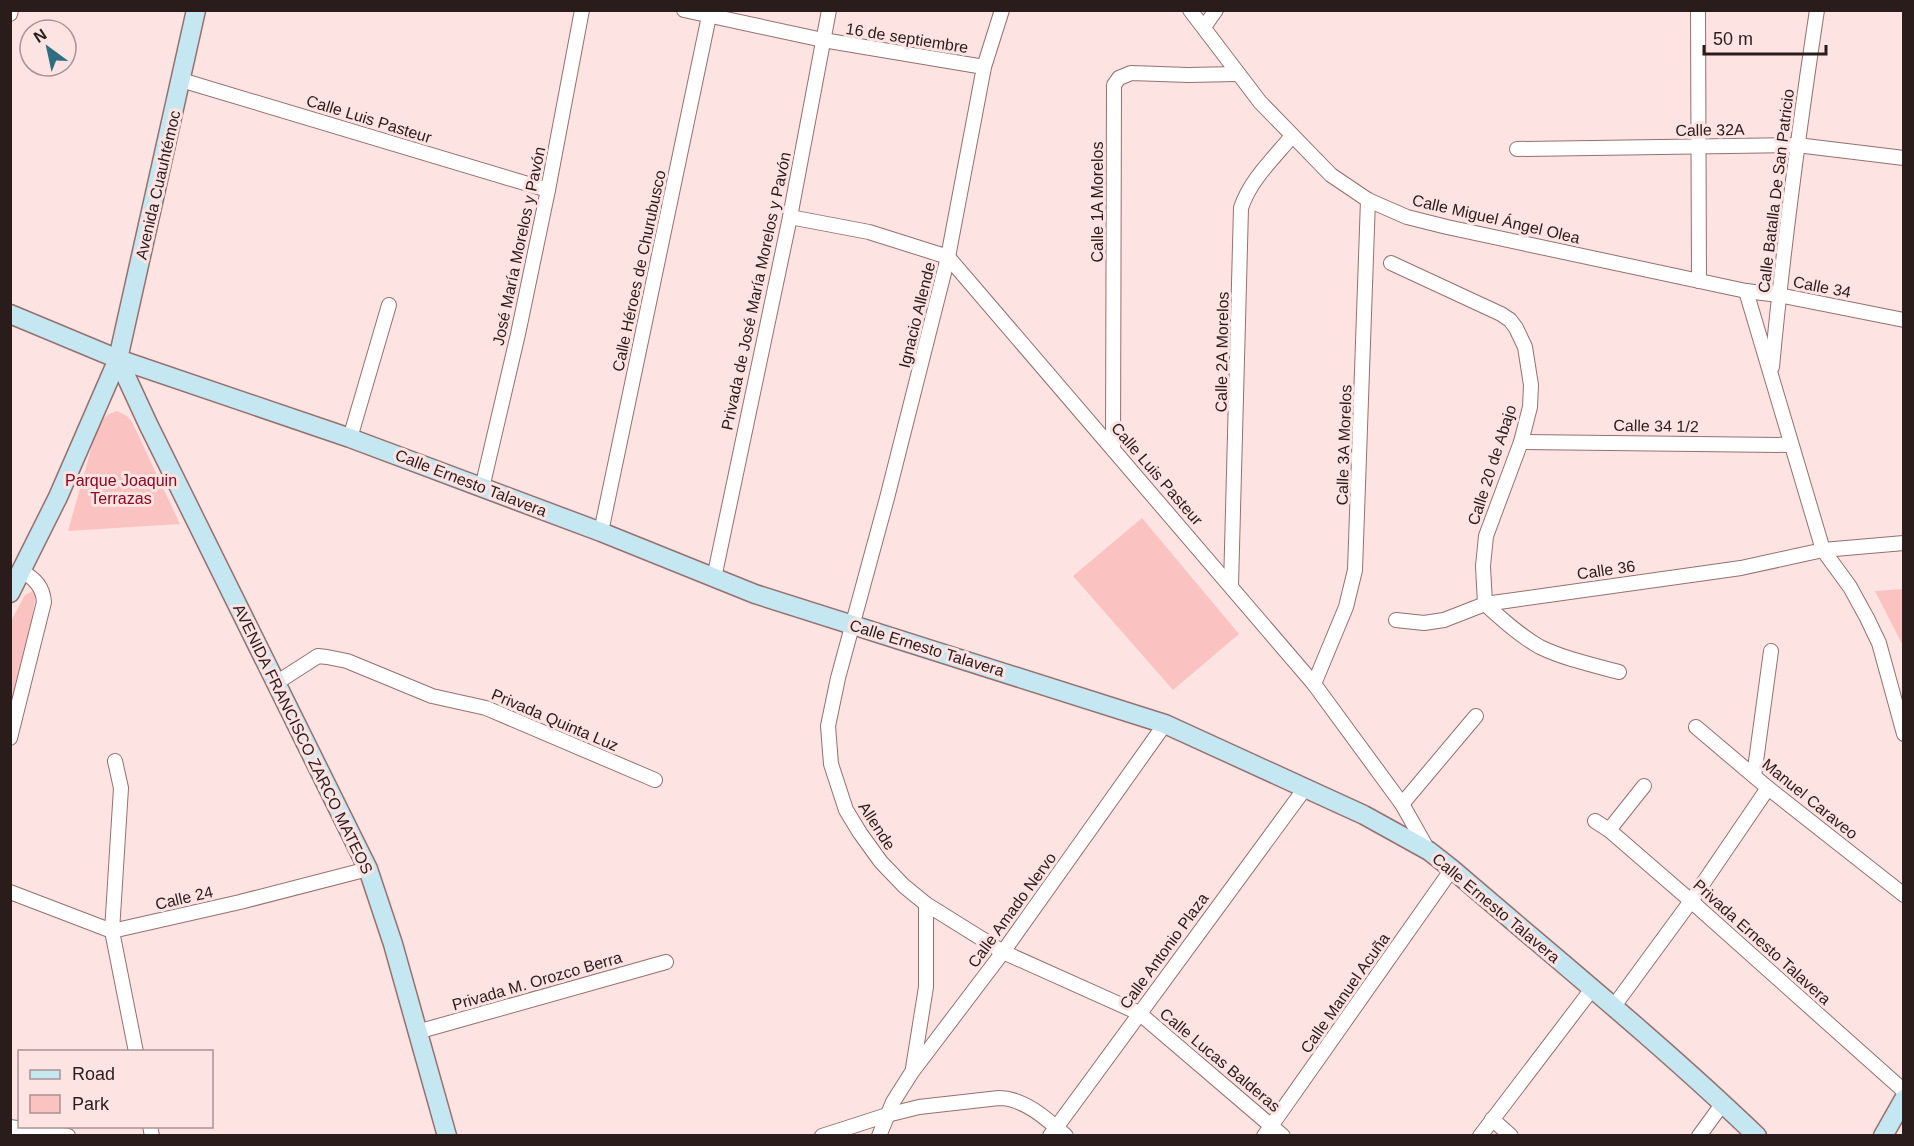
<svg xmlns="http://www.w3.org/2000/svg" width="1914" height="1146" font-family="Helvetica,sans-serif">
<style>
.green{fill:#fac3c2}
.lines{fill:none;stroke-linecap:round;stroke-linejoin:round}
.street-casing{stroke:#95706f;stroke-width:16}
.secondary-casing{stroke:#95706f;stroke-width:21}
.street{stroke:#fff;stroke-width:14}
.secondary{stroke:#c5e7f1;stroke-width:18}
.labels{text-anchor:middle;dominant-baseline:central;stroke-width:6;stroke-linejoin:round;paint-order:stroke}
.street-label{font-size:16px;fill:#2b1c1c;stroke:#fde3e2}
.park-label{font-size:16px;fill:#8a0822;stroke:#fde3e2}
</style>
<rect width="100%" height="100%" fill="#fde3e2"/>
<!-- green -->
<g class="green">
<polygon points="117,411 127,416 132,422 180,524 68,531 95,435 104,418 109,414"/>
<polygon points="1142,518 1239,634 1173,690 1073,576"/>
<polygon points="1903,589 1904,646 1903,646 1875,591"/>
<polygon points="33,591 36,594 28,640 11,705 11,621 25,595"/>
</g>
<g class="lines">
<!-- street casing -->
<g class="street-casing">
<g id="street">
<polyline points="684,10 823,40 984,67"/>
<polyline points="1002,10 984,67 948,257 887,498 838,678 828,726 831,764 846,810 860,833 881,862 904,886 926,904 1003,952 1139,1013 1283,1136"/>
<polyline points="1190,10 1260,102 1331,175 1368,200 1407,217 1447,227 1746,291 1779,295 1904,320"/>
<polyline points="1698,10 1699,281"/>
<polyline points="10,14 11,10"/>
<polyline points="1204,27 1216,10"/>
<polyline points="181,80 548,190"/>
<polyline points="1517,149 1797,145 1904,158"/>
<polyline points="790,217 869,232 948,257 1314,684 1402,804 1428,850"/>
<path d="M1391,263L1501,314L1510,320L1516,328L1525,347L1531,385L1530,407L1521,442L1486,536L1483,566L1485,604C1502,619 1520,636 1540,647C1565,659 1593,665 1619,672"/>
<polyline points="1746,291 1823,550 1850,587 1867,618 1879,643 1904,734"/>
<path d="M1772,367C1783,248 1799,129 1817,10"/>
<polyline points="350,438 389,305"/>
<polyline points="1521,442 1791,445"/>
<polyline points="1113,448 1114,85 1119,78 1131,73 1188,75 1237,74"/>
<polyline points="482,488 518,334 548,190 582,10"/>
<polyline points="601,532 709,16"/>
<polyline points="714,578 790,217 829,10"/>
<path d="M1231,586L1241,208C1250,180 1274,158 1292,136"/>
<polyline points="1396,620 1424,623 1444,620 1485,604 1741,568 1823,550 1904,543"/>
<polyline points="276,683 318,656 327,657 347,661 432,696 486,708 655,780"/>
<polyline points="1314,684 1346,607 1355,570 1368,200"/>
<polyline points="1696,727 1768,788 1904,895"/>
<path d="M10,738L44,602C43,587 35,578 22,572"/>
<polyline points="115,761 121,788 112,931 136,1052"/>
<polyline points="1754,776 1771,651"/>
<polyline points="1402,804 1476,716"/>
<polyline points="1595,821 1609,830 1691,901 1904,1091"/>
<polyline points="1609,830 1644,786"/>
<polyline points="10,892 112,931 240,902 368,869"/>
<polyline points="1614,1006 1691,901 1768,788"/>
<polyline points="417,1032 666,962"/>
<polyline points="913,1068 926,987 926,904"/>
<polyline points="1492,1119 1511,1136"/>
<polyline points="150,1126 152,1136"/>
<polyline points="10,1127 68,1136"/>
<path d="M822,1136L887,1115L919,1107L999,1098C1024,1098 1047,1119 1066,1136"/>
<polyline points="879,1136 893,1102 912,1072 1003,952 1165,724"/>
<polyline points="1050,1136 1306,787"/>
<polyline points="1264,1136 1452,869"/>
<polyline points="1480,1136 1592,989"/>
<polyline points="1699,1136 1723,1103"/>
</g>
</g>
<!-- secondary casing -->
<g class="secondary-casing">
<g id="secondary">
<path d="M10,314L118,359L350,438L601,532L755,594L1165,724L1364,815L1429,851L1452,869C1554,957 1659,1042 1757,1136"/>
<polyline points="118,359 148,424 368,869 393,944 447,1136"/>
<polyline points="10,593 58,497 118,359 196,10"/>
<polyline points="1883,1136 1904,1099"/>
</g>
</g>
<!-- street -->
<use href="#street" class="street"/>
<!-- secondary -->
<use href="#secondary" class="secondary"/>
</g>
<g class="labels">
<!-- street labels -->
<g class="street-label">
<text transform="translate(907 38) rotate(9)">16 de septiembre</text>
<text transform="translate(369 119) rotate(17)">Calle Luis Pasteur</text>
<text transform="translate(1710 130) rotate(-1)">Calle 32A</text>
<text transform="translate(158 185) rotate(-77)">Avenida Cuauhtémoc</text>
<text transform="translate(1776 191) rotate(-83)">Calle Batalla De San Patricio</text>
<text transform="translate(1097 202) rotate(-90)">Calle 1A Morelos</text>
<text transform="translate(1496 219) rotate(13)">Calle Miguel Ángel Olea</text>
<text transform="translate(519 246) rotate(-78)">José María Morelos y Pavón</text>
<text transform="translate(639 271) rotate(-78)">Calle Héroes de Churubusco</text>
<text transform="translate(1822 287) rotate(11)">Calle 34</text>
<text transform="translate(756 291) rotate(-78)">Privada de José María Morelos y Pavón</text>
<text transform="translate(917 315) rotate(-76)">Ignacio Allende</text>
<text transform="translate(1222 352) rotate(-89)">Calle 2A Morelos</text>
<text transform="translate(1656 426) rotate(1)">Calle 34 1/2</text>
<text transform="translate(1344 445) rotate(-88)">Calle 3A Morelos</text>
<text transform="translate(1492 465) rotate(-72)">Calle 20 de Abajo</text>
<text transform="translate(1157 474) rotate(49)">Calle Luis Pasteur</text>
<text transform="translate(471 483) rotate(21)">Calle Ernesto Talavera</text>
<text transform="translate(1606 570) rotate(-8)">Calle 36</text>
<text transform="translate(927 648) rotate(17)">Calle Ernesto Talavera</text>
<text transform="translate(555 720) rotate(23)">Privada Quinta Luz</text>
<text transform="translate(303 739) rotate(64)">AVENIDA FRANCISCO ZARCO MATEOS</text>
<text transform="translate(1810 799) rotate(39)">Manuel Caraveo</text>
<text transform="translate(877 826) rotate(57)">Allende</text>
<text transform="translate(184 898) rotate(-13)">Calle 24</text>
<text transform="translate(1496 908) rotate(40)">Calle Ernesto Talavera</text>
<text transform="translate(1012 910) rotate(-54)">Calle Amado Nervo</text>
<text transform="translate(1762 942) rotate(42)">Privada Ernesto Talavera</text>
<text transform="translate(1164 951) rotate(-54)">Calle Antonio Plaza</text>
<text transform="translate(537 981) rotate(-16)">Privada M. Orozco Berra</text>
<text transform="translate(1345 993) rotate(-55)">Calle Manuel Acuña</text>
<text transform="translate(1220 1060) rotate(40)">Calle Lucas Balderas</text>
</g>
<!-- park labels -->
<g class="park-label">
<text x="121" y="480">Parque Joaquin<tspan x="121" dy="18">Terrazas</tspan></text>
</g>
</g>
<!-- border -->
<rect width="1914" height="1146" fill="none" stroke="#2b1c1c" stroke-width="24"/>
<!-- legend -->
<rect x="18" y="1050" width="195" height="78" fill="#fde3e2" stroke="#a99393" stroke-width="1.5"/>
<rect x="30" y="1070" width="30" height="9" fill="#c5e7f1" stroke="#a99393" stroke-width="1.5"/>
<text x="72" y="1080" font-size="18" fill="#2b1c1c">Road</text>
<rect x="30" y="1095" width="30" height="18" fill="#fac3c2" stroke="#a99393" stroke-width="1.5"/>
<text x="72" y="1110" font-size="18" fill="#2b1c1c">Park</text>
<!-- north arrow -->
<g transform="translate(48 48) rotate(327)"><circle r="28" fill="#fde3e2" stroke="#a99393" stroke-width="1.5"/>
<path d="M0-4.5L10 22L0 15L-10 22Z" fill="#2d6e81"/>
<text y="-9" font-size="16" font-weight="bold" text-anchor="middle" fill="#2b1c1c">N</text>
</g>
<!-- scale -->
<path d="M1704 45v9h122v-9" fill="none" stroke="#2b1c1c" stroke-width="3"/>
<text x="1713" y="45" font-size="18" fill="#2b1c1c" stroke="#fde3e2" stroke-width="4.5" paint-order="stroke">50 m</text>
</svg>
